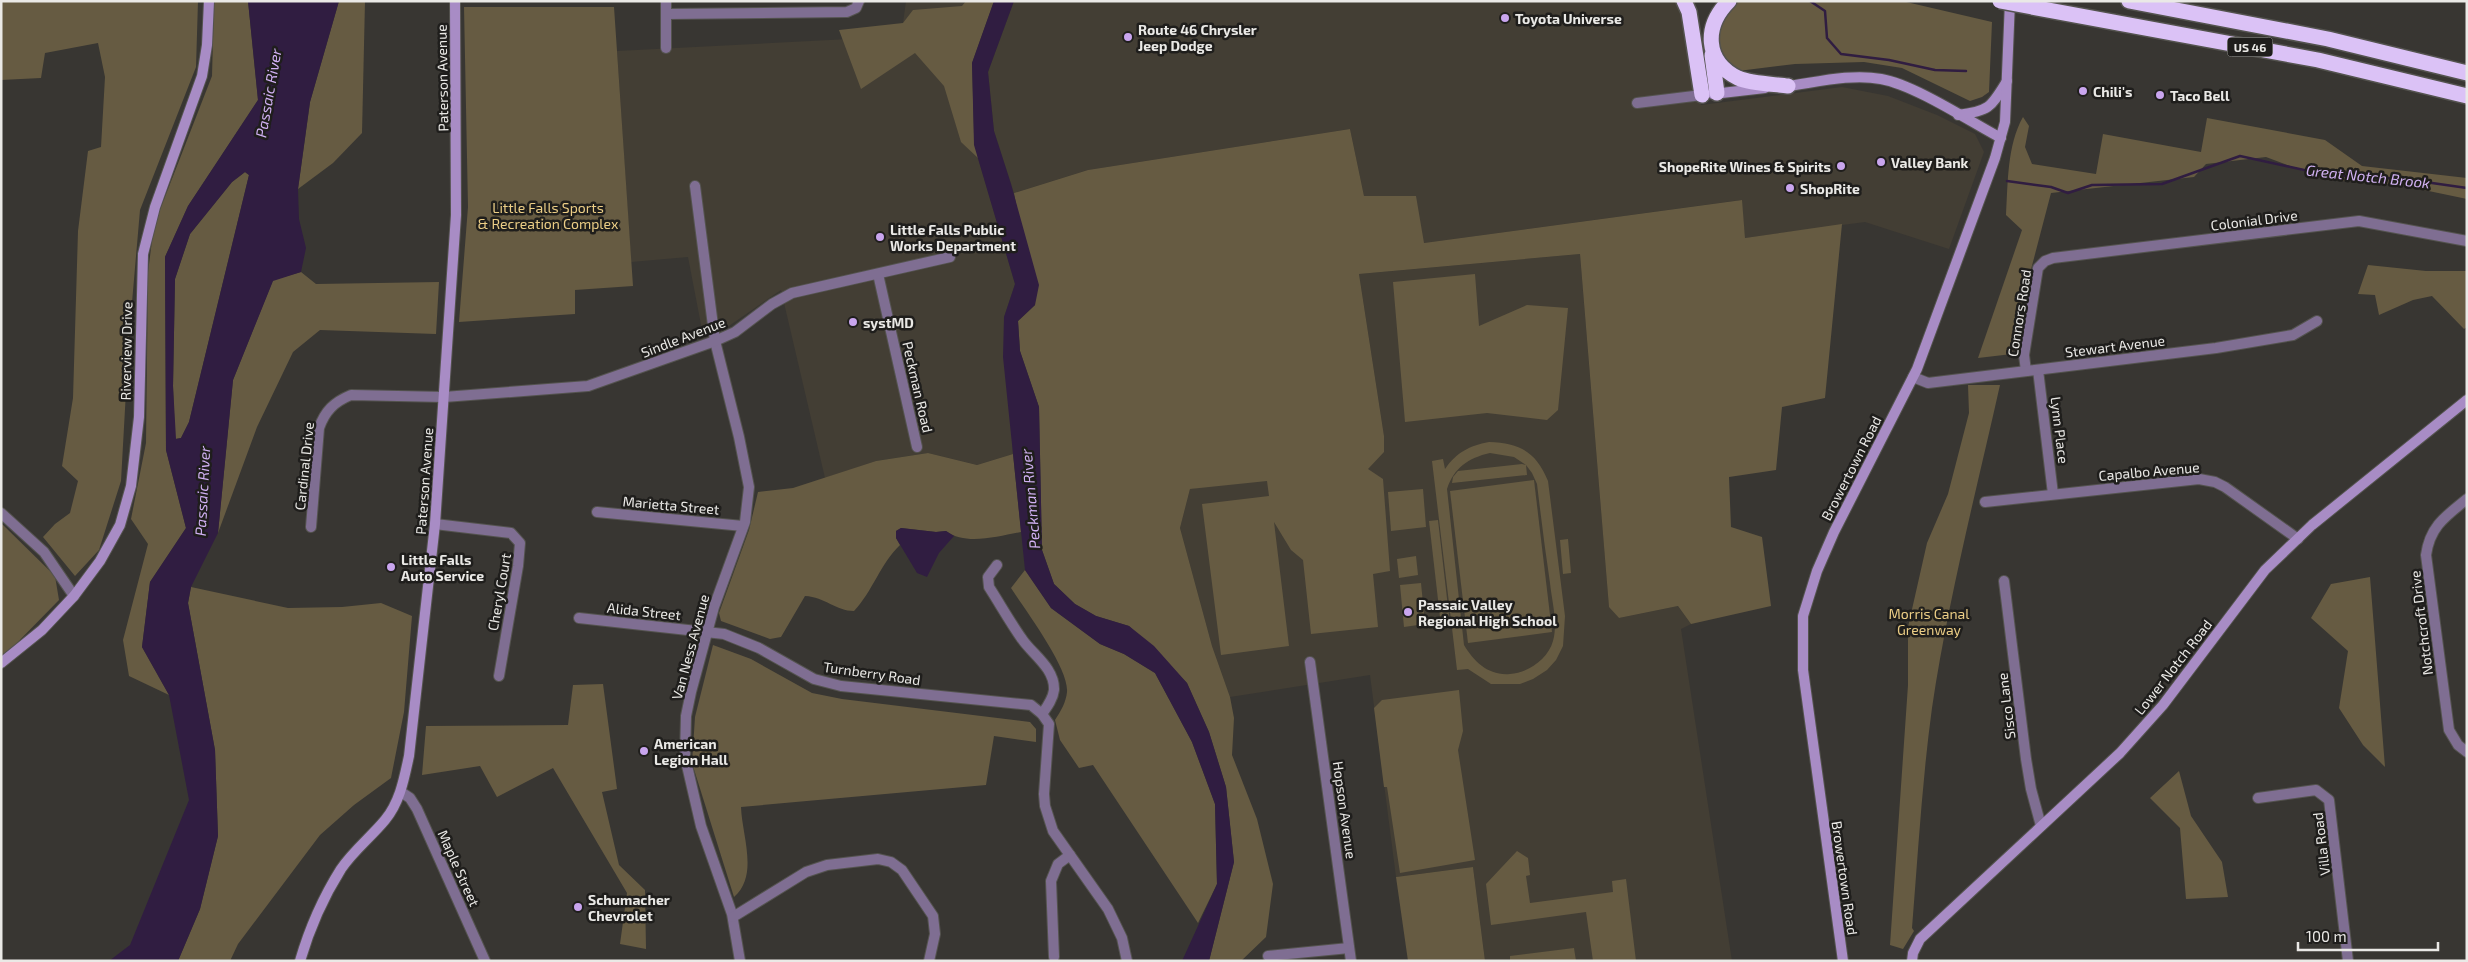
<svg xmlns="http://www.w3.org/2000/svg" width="2468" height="962" font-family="'Exo 2',sans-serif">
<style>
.built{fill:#433e34}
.green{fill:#665b42;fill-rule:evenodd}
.water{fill:#301d41;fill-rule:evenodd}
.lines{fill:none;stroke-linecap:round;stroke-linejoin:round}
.stream{stroke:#301d41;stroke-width:2.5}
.street-casing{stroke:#54534f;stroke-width:12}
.secondary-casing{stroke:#54534f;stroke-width:12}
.highway-casing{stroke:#54534f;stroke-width:18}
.street{stroke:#7f6e92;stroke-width:10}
.secondary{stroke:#a88cc5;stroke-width:10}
.highway{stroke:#dbc2f6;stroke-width:15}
.highway-bridge-casing{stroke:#54534f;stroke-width:18;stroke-linecap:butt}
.highway-bridge{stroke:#dbc2f6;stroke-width:15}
.poi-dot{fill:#c9a5ee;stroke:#1f1e1c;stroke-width:2}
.labels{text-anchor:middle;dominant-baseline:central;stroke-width:5;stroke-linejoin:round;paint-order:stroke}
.shield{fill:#1f1e1c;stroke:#adaca9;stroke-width:1}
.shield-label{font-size:12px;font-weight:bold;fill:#eae9e6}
.poi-label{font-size:14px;font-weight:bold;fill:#eae9e6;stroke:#1f1e1c;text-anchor:start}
.street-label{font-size:14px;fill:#eae9e6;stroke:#1f1e1c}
.park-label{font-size:14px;fill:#ecce86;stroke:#1f1e1c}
.water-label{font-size:15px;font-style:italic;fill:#d1b1f3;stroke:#1f1e1c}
</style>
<rect width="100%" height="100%" fill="#383632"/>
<!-- built -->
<g class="built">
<polygon points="906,1 994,1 972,63 974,144 1015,284 1004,317 1013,454 977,465 928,453 876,461 825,478 781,290 723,330 703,335 688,257 631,262 617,51 888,37 903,23"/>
<polygon points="1014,1 1675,1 1686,20 1691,71 1701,105 1842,87 1888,96 1937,115 1975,134 1984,152 1949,249 1865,222 1745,238 1741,200 1424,243 1364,196 1350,129 1088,170 1014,193 994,131 988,72"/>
<polygon points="1580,254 1609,606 1619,618 1678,606 1691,624 1681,629 1732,961 1485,961 1473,867 1396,877 1370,675 1230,697 1212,646 1180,528 1190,489 1384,452 1384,436 1359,274"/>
</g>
<!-- green -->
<g class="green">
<polygon points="1,1 198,1 196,67 140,210 129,337 121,481 99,550 75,576 43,537 55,524 70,513 78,481 62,466 73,398 78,231 88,151 101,147 105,77 98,43 45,53 41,78 1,80"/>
<polygon points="214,1 248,1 258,100 188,206 165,257 166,450 186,528 150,582 142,647 169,695 129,676 123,640 148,544 131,519 146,443 148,272 154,225 212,76"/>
<polygon points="339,1 365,1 362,133 333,163 298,189 310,102"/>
<polygon points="966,1 994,1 972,63 974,133 978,158 961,142 944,86 915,53 861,89 839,30 903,23 913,10 962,6"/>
<polygon points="1739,1 1902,1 1992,22 1989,92 1982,97 1970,101 1902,68 1864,62 1795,64 1738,71 1726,64 1714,46 1716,23 1730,7"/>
<polygon points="464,7 614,7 633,286 575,290 575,314 459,322 468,207"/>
<path d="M2023,117L2029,126L2025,147L2032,164L2096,174L2103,134L2201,152L2207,118L2325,140L2362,166L2467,178V199L2400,185L2328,180L2266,157L2206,164L2194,177L2051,193L2022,304L2012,354L1978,358L2022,230L2006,215C2008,183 2007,145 2023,117Z"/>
<polygon points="1350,129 1364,196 1416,196 1424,243 1742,200 1745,238 1842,224 1825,398 1782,407 1776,470 1729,477 1731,527 1762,537 1771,606 1691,624 1678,606 1619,618 1609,607 1580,254 1359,274 1384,436 1384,452 1368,469 1383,479 1390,571 1373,574 1378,627 1311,634 1303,560 1291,550 1274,522 1289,646 1221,655 1202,504 1269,496 1267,481 1190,489 1180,528 1212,646 1230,697 1234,718 1232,755 1257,819 1273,884 1266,937 1241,961 1209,961 1234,862 1226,787 1209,732 1187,683 1129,626 1096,616 1075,604 1054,584 1042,550 1039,407 1020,351 1018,321 1035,305 1014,193 1088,170"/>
<polygon points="245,172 249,175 189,422 181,438 175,439 173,386 175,279 190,234 232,182"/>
<polygon points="2368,265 2426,271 2467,271 2467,327 2464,329 2432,296 2413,300 2379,315 2375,295 2358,294"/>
<polygon points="301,272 316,284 439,282 436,334 320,330 293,352 257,427 218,533 233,380 273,280"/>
<polygon points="1475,274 1479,326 1527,305 1568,308 1558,410 1547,420 1487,413 1405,422 1393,282"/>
<path d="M1968,385H2000C1976,492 1948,600 1932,708C1922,781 1918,855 1912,928L1914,931L1903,949L1890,945L1908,685V627L1927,543L1948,494L1969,413Z"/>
<path d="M1489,442C1520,443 1536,452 1548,481L1565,616L1563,646L1556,660L1547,670L1533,679L1520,684H1491L1468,669L1457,670L1432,461L1443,459L1445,469C1457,452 1469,446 1489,442ZM1490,453L1514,457L1526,465L1522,464L1458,471L1453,477L1452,483L1527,475L1526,465L1532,473L1537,484C1541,517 1545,550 1550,583C1552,602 1558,623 1553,641C1548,659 1528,673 1510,674C1489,676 1474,662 1464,645L1447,489C1454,468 1468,458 1490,453Z"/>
<path d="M928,453L977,465L1013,454L1021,532C998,536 966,546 946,531L936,532L901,528L896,531V538L900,545C880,564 873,591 854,611C836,611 825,597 805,596L781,637L770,639L721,621L719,613L749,530L758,492L793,488L876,461Z"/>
<polygon points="1534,480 1552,632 1468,643 1450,491"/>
<polygon points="1423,489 1426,527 1391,531 1388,492"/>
<polygon points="1438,520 1449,616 1440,617 1429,521"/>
<polygon points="1,523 55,576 59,600 10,650 1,655"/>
<polygon points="1568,539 1571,573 1563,574 1560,540"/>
<polygon points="1416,556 1418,575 1399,578 1397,559"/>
<path d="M1025,570L1051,608L1100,644L1124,654L1155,673L1192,742L1215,804L1217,884L1198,923L1093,765L1079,768L1060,740L1055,720C1061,711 1066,702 1067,692C1069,668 1025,610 1011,588Z"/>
<polygon points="2370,577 2385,767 2363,745 2339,708 2348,651 2311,618 2331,584"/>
<polygon points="1421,583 1425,624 1404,627 1400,585"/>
<polygon points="191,587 288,608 342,607 381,603 412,616 404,712 391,778 354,805 320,835 238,944 230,961 178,961 200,909 218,836 215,750 188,603"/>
<path d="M713,645L751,659L812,693L842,699L1030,722L1036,729V742L994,736L986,785L741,807C742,836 759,875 734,897L692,763L695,717Z"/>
<polygon points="603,684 617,789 602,792 619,865 645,890 646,949 620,944 627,893 553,768 497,797 480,766 422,775 426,726 568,725 573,685"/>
<polygon points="1459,690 1463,731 1458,750 1475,860 1400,873 1387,787 1384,787 1374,708 1382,700"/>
<polygon points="2179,771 2191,816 2222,862 2228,897 2186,899 2180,828 2150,798"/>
<polygon points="1517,851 1528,858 1530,875 1526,876 1530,903 1613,892 1612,881 1626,879 1636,961 1593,961 1586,912 1491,925 1486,884"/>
<polygon points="1473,867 1485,961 1408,961 1396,877"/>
<polygon points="1574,948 1576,961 1510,961 1510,956"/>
</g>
<!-- water -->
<g class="water">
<path d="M248,1H339L310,102L298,189L299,219L306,248L301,272L273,281L233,380L218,533L191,587L188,603L215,750L218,836L200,909L178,961H109L130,945L189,800L169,695L142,647L150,582L186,528L166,450L165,257L188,206L258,100ZM245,172L249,175L189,422L181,438L176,439L173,386L175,279L190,234L232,182Z"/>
<polygon points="994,1 1014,1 988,72 994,131 1011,184 1039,285 1035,305 1018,321 1020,351 1039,407 1042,550 1054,584 1075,604 1096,616 1129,626 1154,646 1187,683 1209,732 1226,787 1234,862 1209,961 1182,961 1217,884 1215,804 1192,742 1155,673 1124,654 1100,644 1051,608 1025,570 1003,357 1004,317 1015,284 974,145 972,63"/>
<polygon points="901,528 936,532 946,531 954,536 939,553 927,577 917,573 896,538 896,531"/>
</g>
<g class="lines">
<!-- stream -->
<g class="stream">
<polyline points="1810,1 1825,11 1827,38 1841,54 1889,60 1935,70 1966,71"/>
<polyline points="2007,181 2051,187 2068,193 2092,185 2162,184 2240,156 2327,175 2404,179 2467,188"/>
</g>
<!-- street casing -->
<g class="street-casing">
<g id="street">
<polyline points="666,14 847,12 856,8 859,1"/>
<polyline points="666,48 666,1"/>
<polyline points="1637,103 1702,95"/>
<polyline points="695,186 715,341 739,437 749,487 745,522 714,607 691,692 686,716 685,757 701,826 732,914 740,961"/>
<polyline points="878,274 917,447"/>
<polyline points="2038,370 2053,494"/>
<polyline points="2026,371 2024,355 2038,268 2045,261 2053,258 2359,221 2467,241"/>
<polyline points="1913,377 1928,383 2216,348 2293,335 2317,321"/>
<path d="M2467,499C2446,516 2430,526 2426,555L2449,730L2458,745L2467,752"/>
<polyline points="1985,502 2199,479 2215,482 2225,487 2298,539"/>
<polyline points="597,512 743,526"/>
<polyline points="1,513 44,552 74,596"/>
<polyline points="435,524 511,533 520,543 518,566 499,676"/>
<path d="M311,527L319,428C325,411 334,402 351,395L444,397L588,386L715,341L735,332L772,304L792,293L950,257"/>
<path d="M997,565L988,577L989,587C1000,604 1010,622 1022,639C1032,654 1055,668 1054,690C1053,699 1047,707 1042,714"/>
<polyline points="2004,581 2026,759 2031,789 2041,826"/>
<polyline points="579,618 724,634 759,648 814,679 841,686 1031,705 1042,714 1049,724 1044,794 1045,806 1053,831 1108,909 1122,938 1127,961"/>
<polyline points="1310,662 1351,961"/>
<polyline points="401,792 410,798 417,809 485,961"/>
<polyline points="2258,798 2316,790 2329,800 2348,961"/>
<polyline points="733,917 806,872 827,865 878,859 891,862 902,870 933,916 935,934 929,961"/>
<polyline points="1268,956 1349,948"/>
<polyline points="1054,957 1051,881 1058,864 1070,855"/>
</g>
</g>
<!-- secondary casing -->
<g class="secondary-casing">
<g id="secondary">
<path d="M1782,87C1814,83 1850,73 1881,79C1915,85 1969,121 2001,138"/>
<polyline points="1713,94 1765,88"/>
<path d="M1958,115C1990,111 1991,107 2007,81"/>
<polyline points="1,663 42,630 74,596 100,561 120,525 131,486 139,417 143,254 155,207 202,76 207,45 209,1"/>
<path d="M300,961C309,930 324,896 341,869C353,851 371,837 385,820C400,802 404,779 409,756L435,524L456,215L455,1"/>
<polyline points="1843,961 1803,670 1803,616 1817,571 1834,532 1917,369 1995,158 2005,122 2010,1"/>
<polyline points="1912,961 1913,953 1920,939 2120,753 2163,705 2265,570 2312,525 2467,400"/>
</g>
</g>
<!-- highway casing -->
<g class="highway-casing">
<g id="highway">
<polyline points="1684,1 1689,12 1702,95"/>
<path d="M1729,1C1704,26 1704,61 1738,78C1752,84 1773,84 1788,86"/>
<polyline points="2129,1 2328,39 2467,73"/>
<polyline points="2032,7 2318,60 2467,96"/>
<polyline points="1712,55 1717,93"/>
</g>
</g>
<!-- street -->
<use href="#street" class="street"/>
<!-- secondary -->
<use href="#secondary" class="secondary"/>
<!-- highway -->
<use href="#highway" class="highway"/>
<!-- highway-bridge casing -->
<g class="highway-bridge-casing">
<polyline id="highway-bridge" points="2000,1 2032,7"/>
</g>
<!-- highway-bridge -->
<use href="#highway-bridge" class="highway-bridge"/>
</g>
<!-- markers -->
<g class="poi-dot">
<circle cx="1505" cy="18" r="5"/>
<circle cx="1128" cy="37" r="5"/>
<circle cx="2083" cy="91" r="5"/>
<circle cx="2160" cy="95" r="5"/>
<circle cx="1881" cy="162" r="5"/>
<circle cx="1841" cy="166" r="5"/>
<circle cx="1790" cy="188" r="5"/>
<circle cx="880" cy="237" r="5"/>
<circle cx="853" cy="322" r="5"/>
<circle cx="391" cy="567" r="5"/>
<circle cx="1408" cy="612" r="5"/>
<circle cx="644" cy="751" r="5"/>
<circle cx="578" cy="907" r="5"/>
</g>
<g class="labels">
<!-- shield labels -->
<rect class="shield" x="2227.5" y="37.5" width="45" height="19" rx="4"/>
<g class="shield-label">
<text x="2250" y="47">US 46</text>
</g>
<!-- poi labels -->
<g class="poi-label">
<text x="1515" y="18">Toyota Universe</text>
<text x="1138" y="29">Route 46 Chrysler<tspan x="1138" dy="16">Jeep Dodge</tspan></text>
<text x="2093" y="91">Chili's</text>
<text x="2170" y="95">Taco Bell</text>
<text x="1891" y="162">Valley Bank</text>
<text x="1831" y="166" text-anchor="end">ShopeRite Wines &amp; Spirits</text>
<text x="1800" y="188">ShopRite</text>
<text x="890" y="229">Little Falls Public<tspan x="890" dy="16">Works Department</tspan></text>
<text x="863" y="322">systMD</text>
<text x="401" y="559">Little Falls<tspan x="401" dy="16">Auto Service</tspan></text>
<text x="1418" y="604">Passaic Valley<tspan x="1418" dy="16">Regional High School</tspan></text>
<text x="654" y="743">American<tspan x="654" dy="16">Legion Hall</tspan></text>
<text x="588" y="899">Schumacher<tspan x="588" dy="16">Chevrolet</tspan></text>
</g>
<!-- street labels -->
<g class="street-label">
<text transform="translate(442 78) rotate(-91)">Paterson Avenue</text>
<text transform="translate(2254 220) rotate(-7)">Colonial Drive</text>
<text transform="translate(2019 313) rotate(-81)">Connors Road</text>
<text transform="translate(683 337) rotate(-21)">Sindle Avenue</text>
<text transform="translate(2115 346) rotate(-7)">Stewart Avenue</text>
<text transform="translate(126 351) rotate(-89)">Riverview Drive</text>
<text transform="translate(918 387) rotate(77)">Peckman Road</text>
<text transform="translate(2060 430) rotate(83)">Lynn Place</text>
<text transform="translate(304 466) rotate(-84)">Cardinal Drive</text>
<text transform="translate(1851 468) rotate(-63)">Browertown Road</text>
<text transform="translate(2149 471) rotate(-5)">Capalbo Avenue</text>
<text transform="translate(424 481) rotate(-86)">Paterson Avenue</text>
<text transform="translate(671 505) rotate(5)">Marietta Street</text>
<text transform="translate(499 592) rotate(-80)">Cheryl Court</text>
<text transform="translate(644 611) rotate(6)">Alida Street</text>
<text transform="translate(2421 623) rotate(-97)">Notchcroft Drive</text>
<text transform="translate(690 647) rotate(-75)">Van Ness Avenue</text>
<text transform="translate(2173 667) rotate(-52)">Lower Notch Road</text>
<text transform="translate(872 673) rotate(8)">Turnberry Road</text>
<text transform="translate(2006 706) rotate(-97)">Sisco Lane</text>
<text transform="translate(1345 810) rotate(82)">Hopson Avenue</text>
<text transform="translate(2321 844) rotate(-97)">Villa Road</text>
<text transform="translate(459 868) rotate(66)">Maple Street</text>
<text transform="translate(1845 878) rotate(82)">Browertown Road</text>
</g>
<!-- park labels -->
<g class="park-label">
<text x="548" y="207">Little Falls Sports<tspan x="548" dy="16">&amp; Recreation Complex</tspan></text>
<text x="1929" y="613">Morris Canal<tspan x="1929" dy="16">Greenway</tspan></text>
</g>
<!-- water labels -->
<g class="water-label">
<text transform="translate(268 93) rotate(-80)">Passaic River</text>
<text transform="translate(2368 176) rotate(6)">Great Notch Brook</text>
<text transform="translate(202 491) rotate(-87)">Passaic River</text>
<text transform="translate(1030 499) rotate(-95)">Peckman River</text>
</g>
</g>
<!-- border -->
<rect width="2468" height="962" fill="none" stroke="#eae9e6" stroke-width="5"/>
<!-- scale -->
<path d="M2298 942v8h140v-8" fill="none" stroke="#eae9e6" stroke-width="2.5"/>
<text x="2306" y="942" font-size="15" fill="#eae9e6" stroke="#1f1e1c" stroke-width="4" paint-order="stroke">100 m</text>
</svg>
